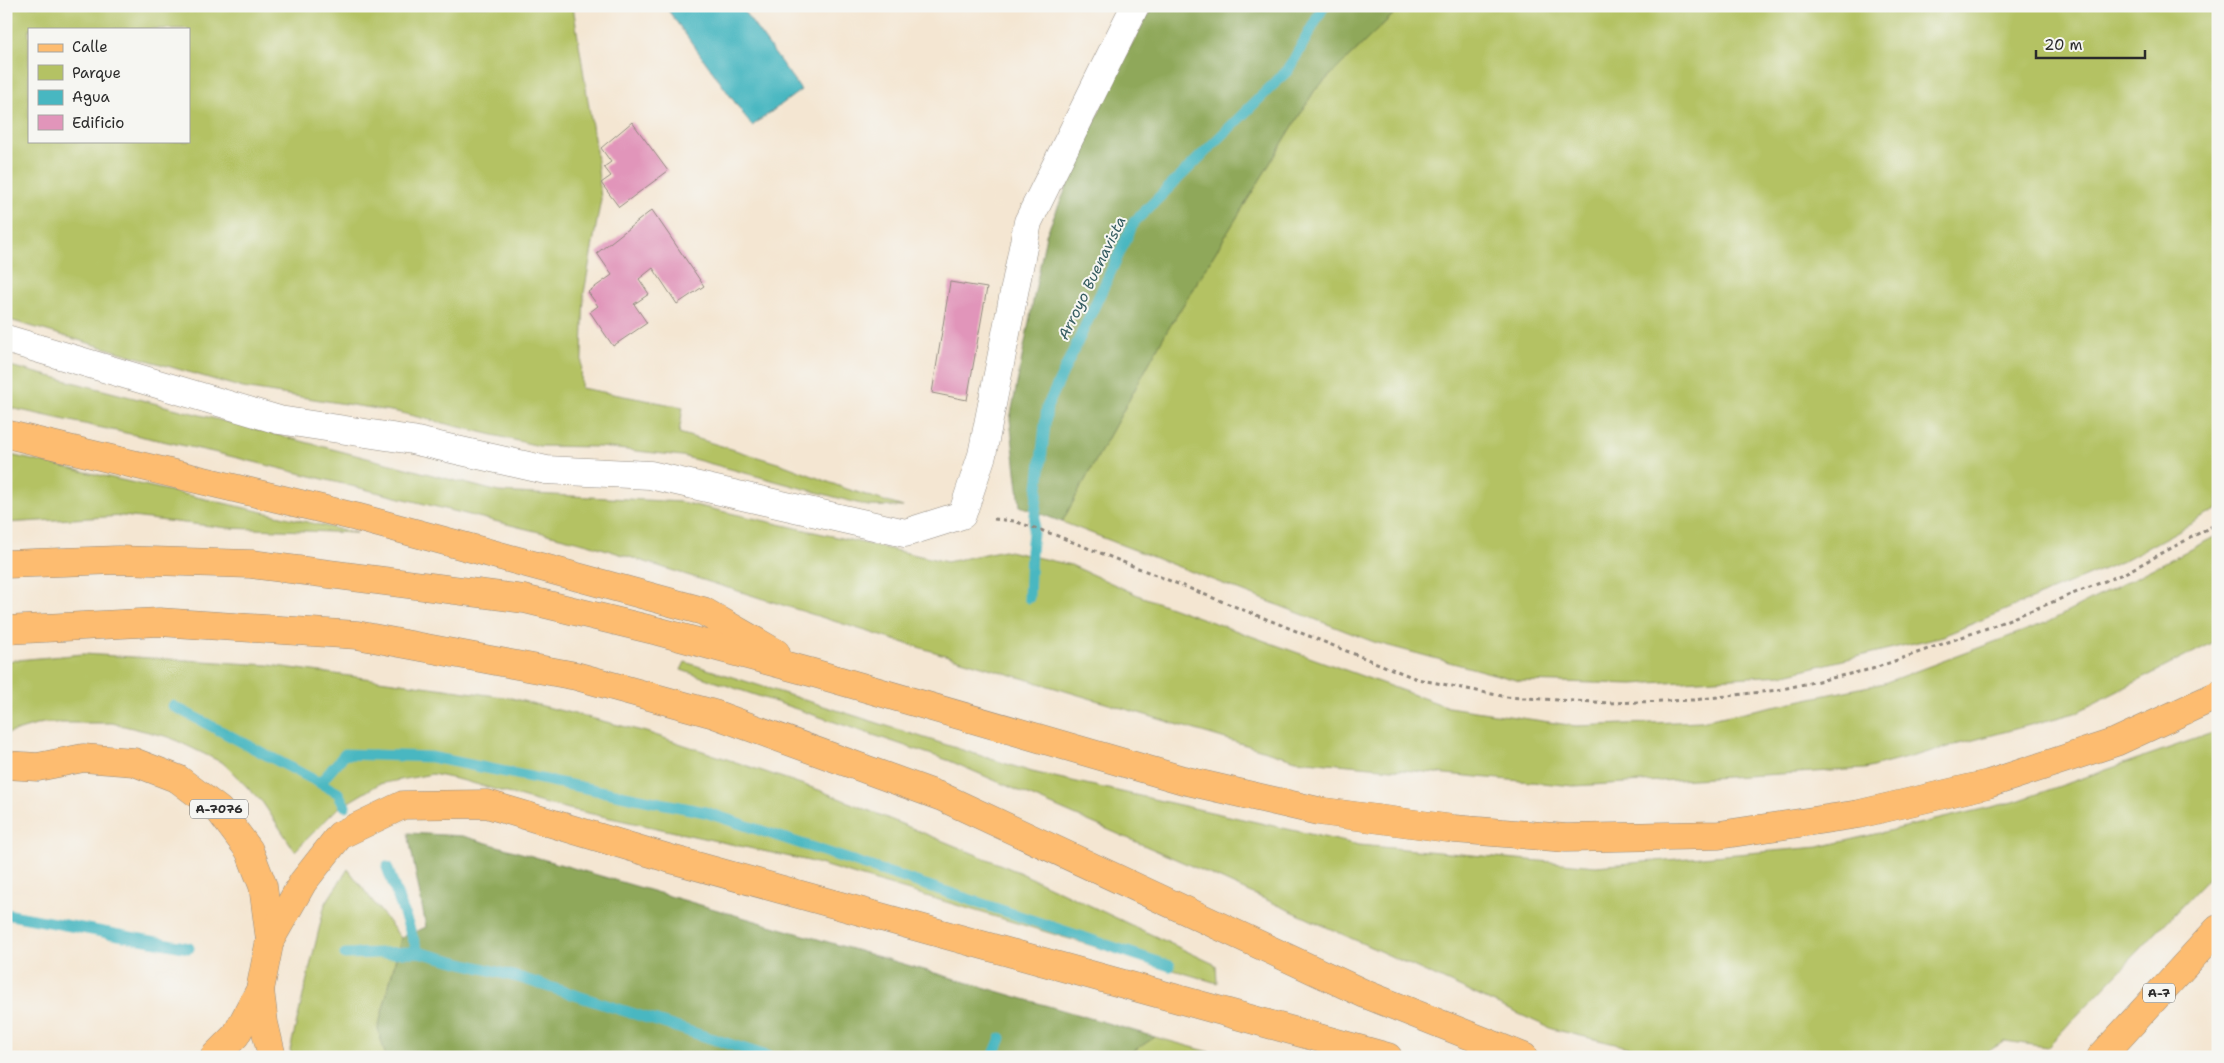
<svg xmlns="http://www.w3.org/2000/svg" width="2224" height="1063" font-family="'Shantell Sans',sans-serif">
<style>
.green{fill:#b4c264;stroke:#707648;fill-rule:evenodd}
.forest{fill:#8fa85a;stroke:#5d6a42}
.water{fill:#48b7c1;stroke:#3a7176}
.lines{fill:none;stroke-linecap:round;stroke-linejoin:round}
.stream{stroke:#48b7c1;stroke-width:11}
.building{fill:#e195ba}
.minor-casing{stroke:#90887e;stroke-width:29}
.major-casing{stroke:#90887e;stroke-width:29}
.highway-casing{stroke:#90887e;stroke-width:29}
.path{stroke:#90887e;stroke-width:3;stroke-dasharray:4 4;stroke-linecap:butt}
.minor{stroke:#fff;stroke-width:28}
.major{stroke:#fdbc70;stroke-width:28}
.highway{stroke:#fdbc70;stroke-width:28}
.labels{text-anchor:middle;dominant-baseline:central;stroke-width:4;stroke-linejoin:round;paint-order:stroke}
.shield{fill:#f6f6f2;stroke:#686867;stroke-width:1}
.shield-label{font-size:12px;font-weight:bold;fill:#2b2b2b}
.water-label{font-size:15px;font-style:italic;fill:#355c60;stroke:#f6f6f2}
</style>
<rect width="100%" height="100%" fill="#f6f6f2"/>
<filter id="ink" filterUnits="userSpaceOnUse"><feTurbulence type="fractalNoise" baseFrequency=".02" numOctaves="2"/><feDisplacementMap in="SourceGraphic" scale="10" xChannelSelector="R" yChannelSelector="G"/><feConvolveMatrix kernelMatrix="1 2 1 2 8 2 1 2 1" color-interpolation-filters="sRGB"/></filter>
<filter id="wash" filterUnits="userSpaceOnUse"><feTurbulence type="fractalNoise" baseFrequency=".0096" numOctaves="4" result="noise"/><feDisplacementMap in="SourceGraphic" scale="20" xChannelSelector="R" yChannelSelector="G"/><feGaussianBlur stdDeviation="1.12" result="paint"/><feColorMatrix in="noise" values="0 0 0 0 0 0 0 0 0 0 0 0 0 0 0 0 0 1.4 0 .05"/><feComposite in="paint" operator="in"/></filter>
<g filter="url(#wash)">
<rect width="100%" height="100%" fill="#f4e6d2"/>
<!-- green -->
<g class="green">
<path d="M6,6H573L596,151L601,199L584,293L581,388L683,407L679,433L784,465L844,488L903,507L868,506L682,456L600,447L539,446L397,412L243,388L6,319ZM29,29H189V141H29Z"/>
<polygon points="1402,6 2218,6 2218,509 2123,561 1943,636 1781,675 1633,684 1520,681 1374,642 1062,522 1164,336 1315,90"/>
<polygon points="6,365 499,492 681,502 947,562 1004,550 1071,565 1140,596 1448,707 1576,726 1701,721 1884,683 2048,622 2218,535 2218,640 2075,713 1865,769 1574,786 1296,760 888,638 588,544 213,452 6,407"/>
<polygon points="6,454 356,533 228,528 123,516 6,523"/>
<polygon points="83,654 269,665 511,698 646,732 819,790 1021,873 1216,965 1217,983 809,861 546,804 465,781 432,774 379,784 337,809 295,851 263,803 223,763 169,737 112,723 43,723 6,734 6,661"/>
<polygon points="685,662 1032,772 1359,845 1596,866 1819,847 2017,801 2218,731 2218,868 2047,1047 2005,1041 1979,1057 1670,1057 1552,1029 1187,864 950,761 681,670"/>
<polygon points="348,869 401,938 378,1029 386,1057 293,1057 290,1050 325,904"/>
<polygon points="1155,1037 1228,1057 1124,1057"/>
</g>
<!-- forest -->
<g class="forest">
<polygon points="1153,6 1402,6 1315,90 1164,336 1062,522 1020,506 1010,419 1046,235 1115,75"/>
<polygon points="408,833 463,836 1155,1037 1124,1057 386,1057 378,1029 401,938 426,927"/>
</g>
<!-- water -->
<polygon class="water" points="665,6 740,6 801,90 752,126"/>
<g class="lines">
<!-- stream -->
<g class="stream">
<polyline points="1029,598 1031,551 1047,407 1134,222 1288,70 1324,6"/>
<polyline points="173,706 320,783 338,793 345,806"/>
<polyline points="320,783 345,754 431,757 705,812 1170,966"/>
<polyline points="387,867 418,952"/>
<polyline points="6,914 189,948"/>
<polyline points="345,954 418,952 521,978 770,1057"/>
<polyline points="993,1057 1001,1038"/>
</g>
</g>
<g id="blocks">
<!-- building -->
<g class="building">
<polygon points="632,122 668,171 619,207 601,183 611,176 604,167 611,162 601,148"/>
<polygon points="652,210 704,286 677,304 653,268 639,279 649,294 634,304 647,323 613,346 590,312 598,306 588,292 612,275 597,253"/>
<polygon points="950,282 987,288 967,400 932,393"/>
</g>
</g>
</g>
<g filter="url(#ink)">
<use href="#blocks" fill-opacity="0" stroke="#90887e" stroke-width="1"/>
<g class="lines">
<!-- minor casing -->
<g class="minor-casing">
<polyline id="minor" points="6,339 279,420 412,440 546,470 650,475 905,533 962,515 982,455 1028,222 1135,6"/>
</g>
<!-- major casing -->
<g class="major-casing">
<g id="major">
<polyline points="6,765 38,767 83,758 134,762 178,779 219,810 249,850 263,886 270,940 260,990 236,1035 214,1057"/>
<polyline points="260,990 264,1023 272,1057"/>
</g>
</g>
<!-- highway casing -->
<g class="highway-casing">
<g id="highway">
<polyline points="6,434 356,517 703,611 776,653"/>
<polyline points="6,564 118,560 251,564 524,599 657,631 810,672 1183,780 1318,811 1454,829 1566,838 1719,835 1859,814 1988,784 2116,742 2218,695"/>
<polyline points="6,630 159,622 357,635 576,676 714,714 942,797 1365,994 1524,1057"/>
<polyline points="270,940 303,882 340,835 403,805 487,804 671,859 1388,1057"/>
<polyline points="2101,1057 2218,929"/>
</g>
</g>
<!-- path -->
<polyline class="path" points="994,519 1014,521 1055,535 1417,679 1507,697 1610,703 1693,700 1778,690 1872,669 1990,627 2125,573 2218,523"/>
<!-- minor -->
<use href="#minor" class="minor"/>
<!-- major -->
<use href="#major" class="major"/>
<!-- highway -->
<use href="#highway" class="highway"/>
</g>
</g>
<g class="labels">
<!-- shield labels -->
<g class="shield">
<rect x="190" y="799.5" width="58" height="19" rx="4"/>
<rect x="2143" y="983.5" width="32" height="19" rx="4"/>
</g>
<g class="shield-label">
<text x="219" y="809">A-7076</text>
<text x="2159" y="993">A-7</text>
</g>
<!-- water labels -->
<g class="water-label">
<text transform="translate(1092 278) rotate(-64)">Arroyo Buenavista</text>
</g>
</g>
<!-- margin -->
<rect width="2224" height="1063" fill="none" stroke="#f6f6f2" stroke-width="25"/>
<!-- legend -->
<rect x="28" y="28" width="162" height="115" fill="#f6f6f2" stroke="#a5a5a2"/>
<rect x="38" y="44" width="25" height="8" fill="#fdbc70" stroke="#a5a5a2"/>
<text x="72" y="52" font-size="15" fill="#2b2b2b">Calle</text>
<rect x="38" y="65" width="25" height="15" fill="#b4c264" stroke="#a5a5a2"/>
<text x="72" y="78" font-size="15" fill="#2b2b2b">Parque</text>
<rect x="38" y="90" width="25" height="15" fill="#48b7c1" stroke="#a5a5a2"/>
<text x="72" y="102" font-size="15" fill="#2b2b2b">Agua</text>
<rect x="38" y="115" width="25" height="15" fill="#e195ba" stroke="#a5a5a2"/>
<text x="72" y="128" font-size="15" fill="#2b2b2b">Edificio</text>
<!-- scale -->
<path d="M2036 50v8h109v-8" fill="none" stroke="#2b2b2b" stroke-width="2.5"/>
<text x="2044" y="50" font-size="15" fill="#2b2b2b" stroke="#f6f6f2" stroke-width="4" paint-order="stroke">20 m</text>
</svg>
